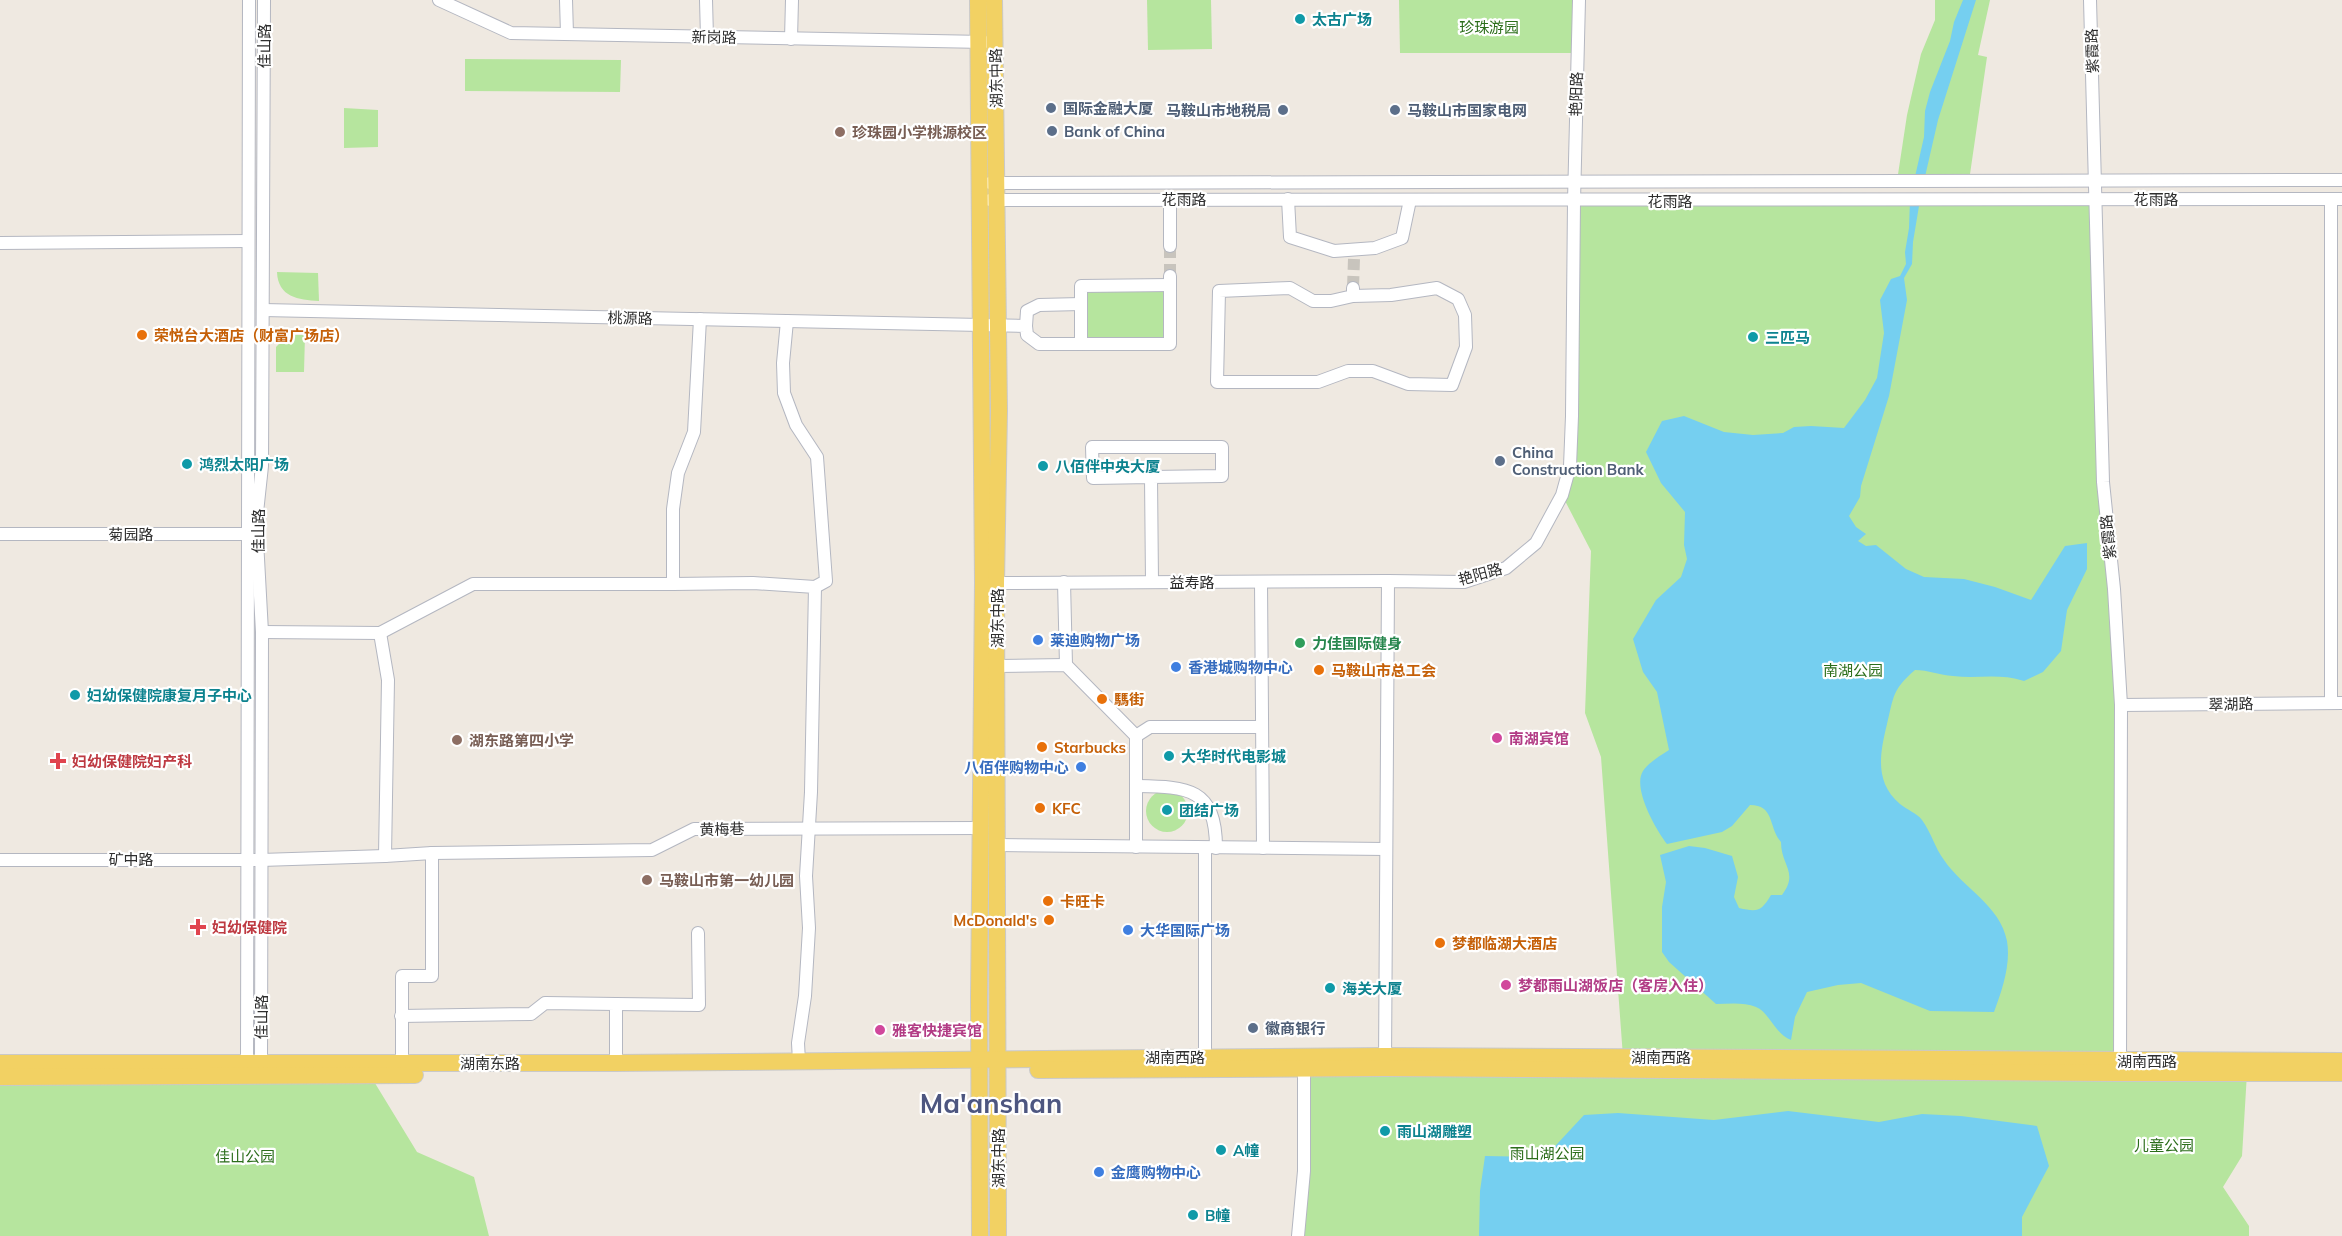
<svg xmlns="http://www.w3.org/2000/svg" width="2342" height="1236" font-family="Mulish,'Noto Sans SC',sans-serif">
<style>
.green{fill:#b6e59e}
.water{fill:#75cff0}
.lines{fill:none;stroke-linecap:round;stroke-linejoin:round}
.minor-tunnel{stroke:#c8c4bd;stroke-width:12;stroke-dasharray:12 6;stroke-linecap:butt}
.minor-casing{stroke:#b4b7c1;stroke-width:14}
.major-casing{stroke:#c9c9c9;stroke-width:18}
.minor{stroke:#fff;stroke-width:12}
.major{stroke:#f2d163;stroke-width:16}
.culture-dot{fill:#0f9aa8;stroke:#fff;stroke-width:2}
.service-dot{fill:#5c6f8a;stroke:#fff;stroke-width:2}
.education-dot{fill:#8d6e63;stroke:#fff;stroke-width:2}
.food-dot{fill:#e8710a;stroke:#fff;stroke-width:2}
.shop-dot{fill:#3f7fe0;stroke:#fff;stroke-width:2}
.leisure-dot{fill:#2e9e5b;stroke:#fff;stroke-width:2}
.hotel-dot{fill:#d1479c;stroke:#fff;stroke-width:2}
.health-dot{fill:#e0444e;stroke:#fff;stroke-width:2}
.labels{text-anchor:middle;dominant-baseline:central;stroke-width:4.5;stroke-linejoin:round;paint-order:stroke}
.culture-label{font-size:15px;font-weight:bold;fill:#0d838f;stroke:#fff;text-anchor:start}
.park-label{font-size:15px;fill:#2c6e1b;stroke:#fff}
.street-label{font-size:15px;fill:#2e2e2e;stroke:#fff}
.service-label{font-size:15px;font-weight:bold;fill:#4e5e75;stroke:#fff;text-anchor:start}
.education-label{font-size:15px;font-weight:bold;fill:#785e54;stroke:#fff;text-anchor:start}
.food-label{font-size:15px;font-weight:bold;fill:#c56008;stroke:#fff;text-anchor:start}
.shop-label{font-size:15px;font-weight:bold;fill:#366cbe;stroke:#fff;text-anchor:start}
.leisure-label{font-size:15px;font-weight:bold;fill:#27864d;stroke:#fff;text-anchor:start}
.hotel-label{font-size:15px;font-weight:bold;fill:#b23c85;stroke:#fff;text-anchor:start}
.health-label{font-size:15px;font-weight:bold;fill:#be3a42;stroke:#fff;text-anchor:start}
.town-label{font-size:27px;font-weight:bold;fill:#4d5680;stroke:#fff}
</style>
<rect width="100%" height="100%" fill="#efe9e1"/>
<!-- green -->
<g class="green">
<polygon points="1147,0 1211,0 1212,49 1148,50"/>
<polygon points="1399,0 1579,0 1577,53 1400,53"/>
<polygon points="1935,0 1990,0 1978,55 1987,57 1969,181 1897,181 1907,115 1921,54 1935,20"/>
<polygon points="465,59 621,60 620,92 465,91"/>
<polygon points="344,108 378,110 378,147 344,148"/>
<polygon points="2096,199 2103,482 2114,589 2120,1061 1623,1057 1601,757 1585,713 1591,551 1562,495 1572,416 1574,201"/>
<path d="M277,272L318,273L319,301C298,300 278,297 277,272Z"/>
<polygon points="1085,290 1164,290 1164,340 1086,340"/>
<polygon points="288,335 305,335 304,372 276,372 276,347"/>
<circle cx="1167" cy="811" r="21"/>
<polygon points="1304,1069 2247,1073 2242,1156 2223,1187 2249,1226 2249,1236 1298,1236"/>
<polygon points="370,1075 417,1152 474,1177 489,1236 0,1236 0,1077"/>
</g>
<!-- water -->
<g class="water">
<polygon points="1963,0 1976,0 1938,120 1924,181 1914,181 1924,137 1925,111 1930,92 1950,41 1954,22"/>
<path d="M1910,200H1920L1913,242L1912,264L1904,278L1907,300L1889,396L1861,486L1860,497L1849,516L1856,527L1866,534L1858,541L1866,546L1876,545L1906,569L1924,577L1964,579L1995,587L2031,600L2065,546L2087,543V569L2067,610L2061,651L2043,672L2024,681C2000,673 1977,679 1953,676C1940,675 1928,670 1915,670C1892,690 1894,696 1887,724C1880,753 1874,782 1900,804C1907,810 1917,813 1922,820C1931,832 1935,848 1944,860C1963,888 2000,905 2007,941C2011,965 2002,990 1994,1012L1930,1011L1861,983L1838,985L1807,992L1795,1017L1791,1040C1775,1034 1769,1012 1756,1007C1744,1002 1729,1004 1716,1004L1669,962L1662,952V907L1666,882L1660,855L1689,846L1705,848L1732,856L1738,877L1734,897L1739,908C1757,912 1761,912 1771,895H1782C1799,872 1781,866 1781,842C1768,827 1775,805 1750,805L1732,826L1722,832L1667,844C1656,830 1632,788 1643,771C1649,762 1660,756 1669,750L1657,692L1643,672L1633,639L1656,600L1681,577L1687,559L1684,545L1685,512L1661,483L1646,452L1662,421L1684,416L1724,432L1753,435L1783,433L1794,427L1811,426L1844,428L1865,400L1877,378L1884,333L1880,300L1891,279L1900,276L1906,264L1905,252L1909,228Z"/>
<polygon points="1788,1111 1879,1122 1922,1114 1961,1116 2037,1126 2049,1166 2022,1217 2022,1236 1479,1236 1480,1191 1485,1156 1545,1157 1584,1115 1618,1113 1714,1120"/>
</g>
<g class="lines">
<!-- minor-tunnel -->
<g class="minor-tunnel">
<polyline points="1170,246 1170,276"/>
<polyline points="1353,288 1354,259"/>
</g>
<!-- minor casing -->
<g class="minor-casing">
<g id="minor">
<polyline points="439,0 511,33 985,42"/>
<polyline points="566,0 567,34"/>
<polyline points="706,0 707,37"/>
<polyline points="2090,0 2103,482 2114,589 2121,705 2120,1066"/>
<polyline points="791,39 792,0"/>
<polyline points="990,183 2342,180"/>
<polyline points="1170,199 1170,246"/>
<polyline points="1288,199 1290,237 1334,251 1375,248 1402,238 1410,200"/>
<polyline points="2331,199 2331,703"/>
<polyline points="990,200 2342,199"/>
<polyline points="0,243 248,241"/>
<polyline points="1353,296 1391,295 1437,288 1458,299 1465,315 1466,347 1452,385 1408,384 1373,371 1348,371 1318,382 1217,382 1219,291 1290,288 1313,301 1331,301 1353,296 1353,288"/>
<polyline points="263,310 1026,326 1027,335 1039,344 1170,344 1170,276"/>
<polyline points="700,319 694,432 678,473 673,509 673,584 753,583 815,587 811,792 806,876 809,928 805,996 798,1043 799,1061"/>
<polyline points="787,321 783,363 784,393 796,425 817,457 826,581 815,587"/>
<polyline points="1026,326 1027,311 1039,305 1081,304"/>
<polyline points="1081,344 1081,286 1170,285"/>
<polyline points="1151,477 1093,478 1092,447 1222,447 1222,476 1151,477 1152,582"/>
<polyline points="0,534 248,534 251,530"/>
<polyline points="1064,582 1066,665"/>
<polyline points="1261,582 1263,848"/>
<polyline points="996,583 1388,581"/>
<polyline points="262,632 380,633 473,584 673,584"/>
<polyline points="380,633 388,680 385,856 432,853 432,976 402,976 402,1063"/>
<polyline points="997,666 1066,665 1136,736 1136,847"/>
<polyline points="2121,705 2342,703"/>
<polyline points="1136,736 1150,727 1262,727"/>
<path d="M1136,786C1187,787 1216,787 1216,848"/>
<polyline points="997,845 1386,849"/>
<polyline points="1205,848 1205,1057"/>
<polyline points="432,853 652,850 694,829 980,828"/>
<polyline points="0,860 261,860 385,856"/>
<polyline points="616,1004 699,1005 698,933"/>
<polyline points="401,1016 531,1014 545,1003 616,1004 616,1063"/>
<polyline points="247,1062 249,0"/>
<polyline points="261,1063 262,632 256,522 262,466 264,0"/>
<polyline points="1385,1064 1388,581 1464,582 1506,568 1536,543 1562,495 1570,466 1572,416 1574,201 1579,0"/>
<polyline points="1298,1236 1304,1171 1304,1069"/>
</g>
</g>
<!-- major casing -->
<g class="major-casing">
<g id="major">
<polyline points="978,0 983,582 979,998 980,1236"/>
<polyline points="994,0 999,411 996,583 998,1236"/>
<polyline points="0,1063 616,1063 1385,1056 2342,1061"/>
<polyline points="1038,1070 1385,1068 2120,1073 2342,1073"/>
<polyline points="0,1077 415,1075"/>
</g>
</g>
<!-- minor -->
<use href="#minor" class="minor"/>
<!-- major -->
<use href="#major" class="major"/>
</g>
<!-- markers -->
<g class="culture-dot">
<circle cx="1300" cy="19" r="6"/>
<circle cx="1753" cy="337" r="6"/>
<circle cx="187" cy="464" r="6"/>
<circle cx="1043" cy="466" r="6"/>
<circle cx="75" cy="695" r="6"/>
<circle cx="1169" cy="756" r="6"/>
<circle cx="1167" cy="810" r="6"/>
<circle cx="1330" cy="988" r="6"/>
<circle cx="1385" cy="1131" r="6"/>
<circle cx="1221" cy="1150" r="6"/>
<circle cx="1193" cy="1215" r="6"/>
</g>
<g class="service-dot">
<circle cx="1051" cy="108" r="6"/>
<circle cx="1283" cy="110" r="6"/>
<circle cx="1395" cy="110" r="6"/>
<circle cx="1052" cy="131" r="6"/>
<circle cx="1500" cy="461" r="6"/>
<circle cx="1253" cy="1028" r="6"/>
</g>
<g class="education-dot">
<circle cx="840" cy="132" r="6"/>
<circle cx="457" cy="740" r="6"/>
<circle cx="647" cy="880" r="6"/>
</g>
<g class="food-dot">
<circle cx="142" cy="335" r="6"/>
<circle cx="1319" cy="670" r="6"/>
<circle cx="1102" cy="699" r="6"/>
<circle cx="1042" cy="747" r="6"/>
<circle cx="1040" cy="808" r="6"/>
<circle cx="1048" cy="901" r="6"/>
<circle cx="1049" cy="920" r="6"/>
<circle cx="1440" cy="943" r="6"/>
</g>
<g class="shop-dot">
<circle cx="1038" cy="640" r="6"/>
<circle cx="1176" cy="667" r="6"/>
<circle cx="1081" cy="767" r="6"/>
<circle cx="1128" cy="930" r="6"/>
<circle cx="1099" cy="1172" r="6"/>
</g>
<circle class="leisure-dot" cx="1300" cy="643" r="6"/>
<g class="hotel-dot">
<circle cx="1497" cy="738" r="6"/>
<circle cx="1506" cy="985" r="6"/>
<circle cx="880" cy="1030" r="6"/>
</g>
<g class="health-dot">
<path d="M55 752h6v6h6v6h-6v6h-6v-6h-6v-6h6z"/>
<path d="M195 918h6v6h6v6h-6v6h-6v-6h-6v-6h6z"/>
</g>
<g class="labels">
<!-- culture labels -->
<g class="culture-label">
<text x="1312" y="19">太古广场</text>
<text x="1765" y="337">三匹马</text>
<text x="199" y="464">鸿烈太阳广场</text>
<text x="1055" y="466">八佰伴中央大厦</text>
<text x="87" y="695">妇幼保健院康复月子中心</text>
<text x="1181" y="756">大华时代电影城</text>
<text x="1179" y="810">团结广场</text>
<text x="1342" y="988">海关大厦</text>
<text x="1397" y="1131">雨山湖雕塑</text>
<text x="1233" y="1150">A幢</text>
<text x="1205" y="1215">B幢</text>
</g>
<!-- park labels -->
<g class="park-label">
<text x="1489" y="27">珍珠游园</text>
<text x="1853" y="670">南湖公园</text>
<text x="2164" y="1145">儿童公园</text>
<text x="1547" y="1153">雨山湖公园</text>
<text x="245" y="1156">佳山公园</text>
</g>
<!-- street labels -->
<g class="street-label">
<text transform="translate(714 37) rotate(1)">新岗路</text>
<text transform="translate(264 46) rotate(-90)">佳山路</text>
<text transform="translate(2092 51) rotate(-92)">紫霞路</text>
<text transform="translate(996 78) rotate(-91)">湖东中路</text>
<text transform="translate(1576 94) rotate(-88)">艳阳路</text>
<text x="1184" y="199">花雨路</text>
<text x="2156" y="199">花雨路</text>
<text x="1670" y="201">花雨路</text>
<text transform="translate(630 318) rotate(1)">桃源路</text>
<text transform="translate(258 531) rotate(-90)">佳山路</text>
<text x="131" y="534">菊园路</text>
<text transform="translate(2108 537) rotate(-96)">紫霞路</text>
<text transform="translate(1480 574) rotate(-15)">艳阳路</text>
<text x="1192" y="582">益寿路</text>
<text transform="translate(997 618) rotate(-90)">湖东中路</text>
<text transform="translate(2231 704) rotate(-1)">翠湖路</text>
<text transform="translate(722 829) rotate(-1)">黄梅巷</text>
<text x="131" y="859">矿中路</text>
<text transform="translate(261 1017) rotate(-90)">佳山路</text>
<text x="1175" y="1057">湖南西路</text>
<text x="1661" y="1057">湖南西路</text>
<text x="2147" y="1061">湖南西路</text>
<text x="490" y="1063">湖南东路</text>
<text transform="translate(998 1158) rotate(-90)">湖东中路</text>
</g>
<!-- service labels -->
<g class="service-label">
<text x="1063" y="108">国际金融大厦</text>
<text x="1271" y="110" text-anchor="end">马鞍山市地税局</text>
<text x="1407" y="110">马鞍山市国家电网</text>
<text x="1064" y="131">Bank of China</text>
<text x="1512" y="452">China<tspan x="1512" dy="17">Construction Bank</tspan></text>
<text x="1265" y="1028">徽商银行</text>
</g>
<!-- education labels -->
<g class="education-label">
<text x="852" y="132">珍珠园小学桃源校区</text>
<text x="469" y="740">湖东路第四小学</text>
<text x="659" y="880">马鞍山市第一幼儿园</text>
</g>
<!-- food labels -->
<g class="food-label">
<text x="154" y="335">荣悦台大酒店（财富广场店）</text>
<text x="1331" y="670">马鞍山市总工会</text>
<text x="1114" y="699">騳街</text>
<text x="1054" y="747">Starbucks</text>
<text x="1052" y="808">KFC</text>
<text x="1060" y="901">卡旺卡</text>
<text x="1037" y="920" text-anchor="end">McDonald's</text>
<text x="1452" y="943">梦都临湖大酒店</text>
</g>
<!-- shop labels -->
<g class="shop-label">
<text x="1050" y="640">莱迪购物广场</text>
<text x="1188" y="667">香港城购物中心</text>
<text x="1069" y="767" text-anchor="end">八佰伴购物中心</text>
<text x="1140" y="930">大华国际广场</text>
<text x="1111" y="1172">金鹰购物中心</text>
</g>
<!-- leisure labels -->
<g class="leisure-label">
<text x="1312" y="643">力佳国际健身</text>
</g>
<!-- hotel labels -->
<g class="hotel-label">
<text x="1509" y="738">南湖宾馆</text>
<text x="1518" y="985">梦都雨山湖饭店（客房入住）</text>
<text x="892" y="1030">雅客快捷宾馆</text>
</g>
<!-- health labels -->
<g class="health-label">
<text x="72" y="761">妇幼保健院妇产科</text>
<text x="212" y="927">妇幼保健院</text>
</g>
<!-- town labels -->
<g class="town-label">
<text x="991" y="1103">Ma'anshan</text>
</g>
</g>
</svg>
